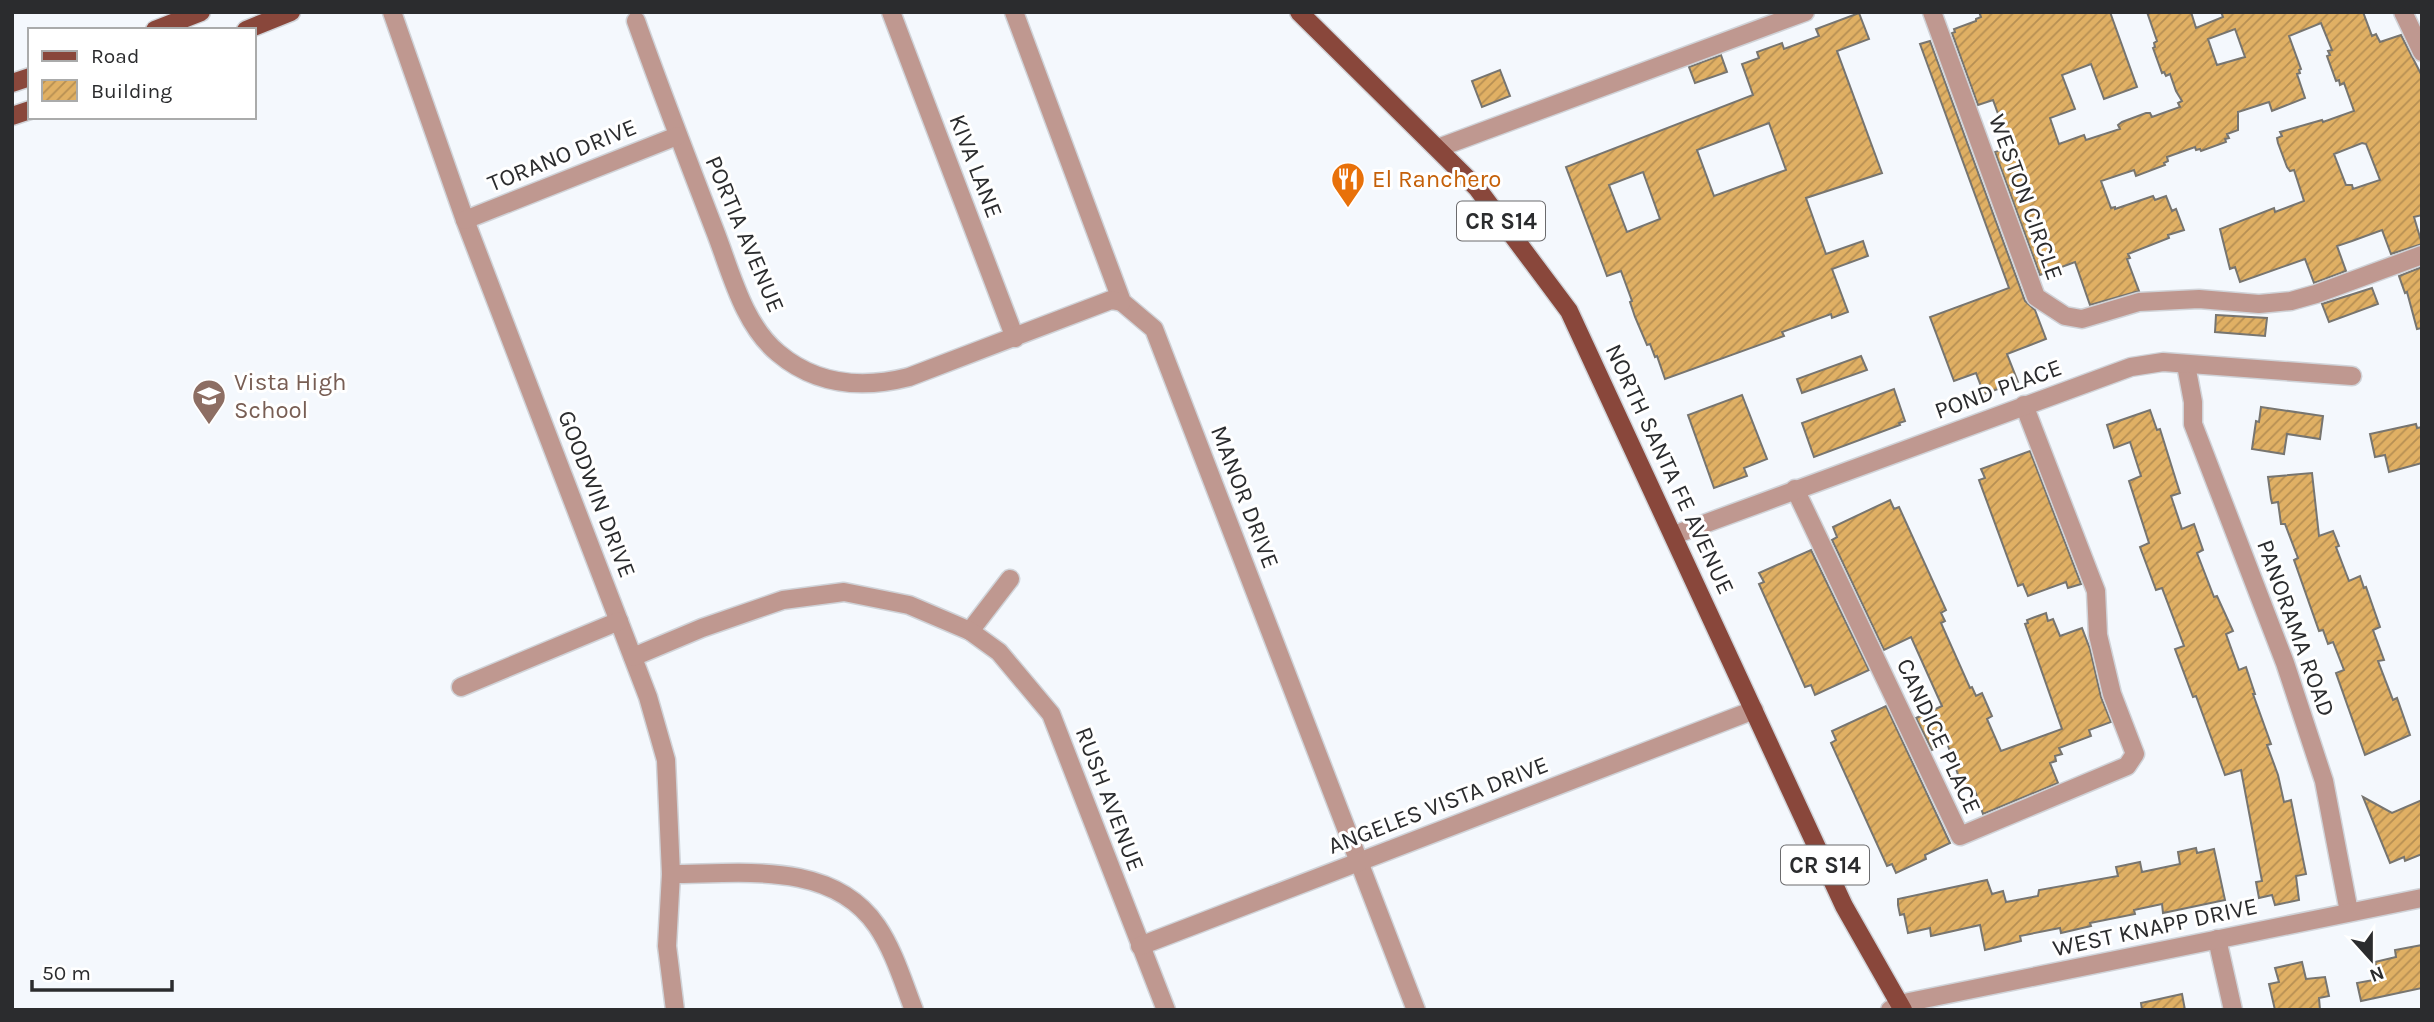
<svg xmlns="http://www.w3.org/2000/svg" width="2434" height="1022" font-family="Karla,sans-serif">
<style>
.building{fill:url(#building-hatch);stroke:#777570;stroke-width:2;fill-rule:evenodd}
.lines{fill:none;stroke-linecap:round;stroke-linejoin:round}
.minor-casing{stroke:#d0d3d8;stroke-width:21}
.major-casing{stroke:#d0d3d8;stroke-width:21}
.minor{stroke:#bf9890;stroke-width:18}
.major{stroke:#89473b;stroke-width:18}
.labels{text-anchor:middle;dominant-baseline:central;stroke-width:6;stroke-linejoin:round;paint-order:stroke}
.shield{fill:#fff;stroke:#6b6b6d;stroke-width:2}
.shield-label{font-size:23px;font-weight:bold;fill:#2b2c2e}
.street-label{font-size:24px;fill:#2b2c2e;stroke:#fff}
.food-label{font-size:24px;fill:#c56008;stroke:#fff;text-anchor:start}
.education-label{font-size:24px;fill:#785e54;stroke:#fff;text-anchor:start}
</style>
<defs>
<pattern id="building-hatch" width="6" height="6" patternUnits="userSpaceOnUse" patternTransform="scale(1.75)"><rect width="6" height="6" fill="#e0b064"/><path d="M-1 1l2-2M0 6l6-6M5 7l2-2" fill="none" stroke="#b68f53"/></pattern>
</defs>
<rect width="100%" height="100%" fill="#f4f8fd"/>
<!-- building -->
<g class="building">
<path d="M1979,12H2110L2137,87L2104,99L2091,64L2062,75L2075,109L2050,118L2059,144L2084,135L2086,140L2120,129L2118,125L2122,122L2146,113H2150L2152,117L2180,107L2178,103L2182,101L2176,91L2170,74L2166,76L2164,72L2162,73L2153,48L2155,47L2154,43L2157,41L2147,12H2191L2196,28L2223,17L2221,12H2363L2372,36L2376,34L2380,42L2401,35L2422,76V215L2414,217L2422,244L2391,254L2382,230L2352,241L2337,246L2346,271L2314,283L2305,259L2240,282L2235,267L2230,269L2220,229L2274,208L2275,212L2304,201L2294,170L2290,171L2287,167L2278,143L2277,138L2282,136L2280,132L2322,120L2323,122L2354,111L2344,83L2340,85L2339,80L2336,81L2327,56L2330,55L2328,51L2332,50L2321,23L2289,36L2301,69L2299,70L2300,73L2297,74L2305,98L2272,111L2269,102L2238,112V130L2227,134L2229,138L2225,139L2226,142L2201,151L2200,149L2196,150L2195,147L2167,157L2168,161L2164,163L2165,165L2136,176L2134,170L2101,181L2111,208L2115,207V209L2153,196L2155,200L2166,196L2172,211L2176,209L2184,230L2168,235L2169,238L2128,254L2130,258L2127,259L2139,291L2090,305L2075,262L2040,275L1995,152L2010,147L1993,100L1978,105L1952,33L1955,32L1954,29L1976,21V19L1981,17ZM2235,29L2245,57L2217,65L2208,39ZM2362,143L2366,144L2380,180L2353,189L2352,185H2346L2334,154Z"/>
<path d="M1859,13L1869,39L1837,51L1882,173L1806,198L1826,254L1863,241L1868,256L1832,269L1848,312L1832,318L1831,314L1782,332L1784,336L1665,379L1657,356L1655,357L1650,344L1647,345L1635,317L1630,302L1632,301L1621,271L1607,276L1566,167L1753,95L1742,64L1759,58L1757,52L1782,43L1784,49L1819,36L1816,29ZM1769,123L1786,170L1714,196L1697,150ZM1643,172L1660,219L1627,232L1609,185Z"/>
<polygon points="1930,41 2025,301 2035,310 2046,339 2007,354 2018,382 1984,394 1976,373 1954,381 1930,317 2009,288 1920,44"/>
<polygon points="1721,55 1727,72 1695,83 1689,67"/>
<polygon points="1500,70 1510,96 1482,107 1472,81"/>
<polygon points="2422,267 2422,328 2417,329 2407,292 2405,293 2399,276"/>
<polygon points="2372,288 2378,304 2329,322 2322,304"/>
<polygon points="2216,315 2267,318 2265,336 2215,332"/>
<polygon points="1861,356 1867,370 1802,393 1797,379"/>
<polygon points="1894,389 1905,421 1899,423 1900,425 1814,457 1802,423"/>
<polygon points="1742,395 1767,459 1744,468 1747,476 1714,488 1688,415"/>
<polygon points="2261,407 2323,416 2320,439 2287,434 2284,454 2252,449 2256,421 2259,422"/>
<polygon points="2150,410 2157,430 2160,429 2180,493 2171,496 2182,529 2194,524 2203,550 2197,553 2214,597 2217,596 2233,631 2226,634 2239,670 2246,667 2255,694 2253,694 2271,744 2267,745 2278,775 2284,802 2291,800 2306,874 2296,876 2299,900 2275,905 2272,895 2259,898 2256,882 2262,881 2241,770 2225,775 2196,696 2193,697 2175,649 2184,646 2162,588 2156,590 2140,547 2149,543 2129,481 2141,476 2130,442 2114,448 2107,425"/>
<polygon points="2416,424 2417,428 2422,427 2422,463 2389,472 2385,455 2375,457 2370,434"/>
<polygon points="2030,451 2081,584 2068,588 2066,582 2028,596 2023,584 2018,586 1979,480 1985,478 1981,469"/>
<polygon points="2312,473 2319,536 2333,531 2339,546 2336,547 2349,581 2360,576 2364,588 2366,587 2380,627 2373,630 2384,660 2378,661 2393,700 2397,698 2410,735 2365,755 2336,673 2344,670 2333,642 2328,644 2323,630 2319,631 2294,560 2298,558 2285,524 2281,524 2278,502 2272,503 2271,499 2268,477"/>
<polygon points="1890,500 1894,509 1899,507 1946,610 1941,613 1945,621 1941,623 1970,688 1972,687 1976,696 1982,693 1992,716 1987,719 2001,751 2062,729 2025,624 2028,623 2027,620 2046,613 2048,621 2053,619 2060,636 2082,628 2090,649 2101,697 2111,722 2089,730 2091,736 2059,748 2062,754 2055,756 2056,761 2050,763 2058,783 1983,814 1975,791 1972,792 1970,787 1963,789 1947,743 1932,750 1916,718 1942,706 1911,637 1884,650 1832,540 1837,537 1833,527"/>
<polygon points="1811,550 1869,670 1815,695 1811,685 1805,687 1759,584 1764,582 1759,573"/>
<polygon points="1886,706 1950,843 1925,855 1926,859 1896,873 1892,864 1887,866 1831,743 1836,740 1832,731"/>
<polygon points="2363,797 2392,813 2422,800 2422,854 2405,861 2404,857 2390,863"/>
<polygon points="2196,848 2197,853 2214,849 2225,900 2163,913 2162,904 2134,910 2135,914 2090,923 2091,926 2061,933 2060,928 2020,936 2021,941 1985,950 1980,925 1931,936 1930,928 1908,933 1904,914 1900,915 1898,905 1898,899 1987,880 1992,894 2003,891 2006,902 2038,896 2039,890 2118,876 2116,867 2140,862 2142,872 2180,864 2178,852"/>
<polygon points="2422,945 2422,988 2361,1001 2357,983 2379,979 2375,962 2396,957 2395,950"/>
<polygon points="2302,962 2306,979 2325,977 2329,996 2319,998 2320,1010 2275,1010 2269,984 2279,982 2275,968"/>
<polygon points="2182,994 2185,1010 2142,1010 2141,1003"/>
</g>
<g class="lines">
<!-- minor casing -->
<g class="minor-casing">
<g id="minor">
<polyline points="392,12 465,220 648,697 666,760 671,874 667,946 675,1010"/>
<polyline points="891,12 1015,338"/>
<polyline points="1014,12 1122,302 1154,329 1416,1010"/>
<polyline points="1932,12 2036,297 2065,316 2082,319 2139,302 2199,299 2259,304 2291,301 2316,294 2422,255"/>
<polyline points="2403,12 2422,52"/>
<path d="M636,21C661,91 688,161 715,231C731,272 743,324 778,353C816,385 862,389 909,377L1111,300L1122,302"/>
<polyline points="1438,148 1805,12"/>
<polyline points="465,220 677,136"/>
<polyline points="2186,365 2193,402 2193,424 2285,663 2324,781 2349,912"/>
<polyline points="1795,489 1960,836 2127,766 2135,754 2112,694 2098,635 2096,591 2024,405"/>
<polyline points="1674,535 2131,367 2163,362 2352,376"/>
<polyline points="970,631 1010,579"/>
<polyline points="633,657 702,628 783,600 844,592 909,605 970,631 999,652 1051,714 1166,1010"/>
<polyline points="461,687 619,621"/>
<path d="M671,874C740,874 832,860 877,926C894,951 903,982 914,1010"/>
<polyline points="2217,939 2233,1010"/>
<polyline points="1140,946 1754,710"/>
<polyline points="1890,1010 1899,1004 2422,898"/>
</g>
</g>
<!-- major casing -->
<g class="major-casing">
<g id="major">
<polyline points="1299,12 1477,188 1569,311 1844,906 1903,1010"/>
<polyline points="155,30 201,12"/>
<polyline points="246,30 291,12"/>
<polyline points="12,83 30,77"/>
<polyline points="12,116 30,110"/>
</g>
</g>
<!-- minor -->
<use href="#minor" class="minor"/>
<!-- major -->
<use href="#major" class="major"/>
</g>
<!-- icons -->
<defs>
<g id="restaurant-pin" transform="scale(1.75)"><path d="M0 17L-7.5 6A9.5 9.5 0 1 1 7.5 6Z" fill="#e8710a" stroke="#fff"/><path d="M-5-6h1v4h1v-4h1v4h1v-4h1v5L-1.5 .5V6h-2V.5L-5-1ZM5-6V6H3V1.5H1.5Q1.5-4 5-6Z" fill="#fff"/></g>
<g id="school-pin" transform="scale(1.75)"><path d="M0 17L-7.5 6A9.5 9.5 0 1 1 7.5 6Z" fill="#8d6e63" stroke="#fff"/><path d="M0-5L7-2L0 1L-7-2ZM-4 1L0 2.5L4 1V4Q0 6-4 4Z" fill="#fff"/></g>
</defs>
<g fill-rule="evenodd">
<use href="#restaurant-pin" x="1348" y="179"/>
<use href="#school-pin" x="209" y="396"/>
</g>
<g class="labels">
<!-- shield labels -->
<g class="shield">
<rect x="1457" y="201.5" width="88" height="39" rx="5"/>
<rect x="1781" y="845.5" width="88" height="39" rx="5"/>
</g>
<g class="shield-label">
<text x="1501" y="221">CR S14</text>
<text x="1825" y="865">CR S14</text>
</g>
<!-- street labels -->
<g class="street-label">
<text transform="translate(562 155) rotate(-22)">TORANO DRIVE</text>
<text transform="translate(976 166) rotate(69)">KIVA LANE</text>
<text transform="translate(2026 197) rotate(70)">WESTON CIRCLE</text>
<text transform="translate(745 234) rotate(67)">PORTIA AVENUE</text>
<text transform="translate(1998 389) rotate(-20)">POND PLACE</text>
<text transform="translate(1670 469) rotate(65)">NORTH SANTA FE AVENUE</text>
<text transform="translate(597 494) rotate(69)">GOODWIN DRIVE</text>
<text transform="translate(1245 497) rotate(69)">MANOR DRIVE</text>
<text transform="translate(2296 628) rotate(70)">PANORAMA ROAD</text>
<text transform="translate(1939 736) rotate(65)">CANDICE PLACE</text>
<text transform="translate(1110 799) rotate(69)">RUSH AVENUE</text>
<text transform="translate(1438 805) rotate(-21)">ANGELES VISTA DRIVE</text>
<text transform="translate(2155 927) rotate(-12)">WEST KNAPP DRIVE</text>
</g>
<!-- food labels -->
<g class="food-label">
<text x="1372" y="179">El Ranchero</text>
</g>
<!-- education labels -->
<g class="education-label">
<text x="234" y="382">Vista High<tspan x="234" dy="28">School</tspan></text>
</g>
</g>
<!-- border -->
<rect width="2434" height="1022" fill="none" stroke="#2b2c2e" stroke-width="28"/>
<!-- legend -->
<rect x="28" y="28" width="228" height="91" fill="#ffffff" stroke="#aaabab" stroke-width="2"/>
<rect x="42" y="51" width="35" height="10" fill="#89473b" stroke="#aaabab" stroke-width="2"/>
<text x="91" y="63" font-size="21" fill="#2b2c2e">Road</text>
<rect x="42" y="80" width="35" height="21" fill="url(#building-hatch)" stroke="#aaabab" stroke-width="2"/>
<text x="91" y="98" font-size="21" fill="#2b2c2e">Building</text>
<!-- north arrow -->
<g transform="translate(2371 959) rotate(159)" stroke="#ffffff" stroke-width="5" paint-order="stroke">
<path d="M0-5L12 26L0 18L-12 26Z" fill="#2b2c2e"/>
<text y="-10" font-size="19" font-weight="bold" text-anchor="middle" fill="#2b2c2e">N</text>
</g>
<!-- scale -->
<path d="M32 980v10h140v-10" fill="none" stroke="#2b2c2e" stroke-width="3.5"/>
<text x="42" y="980" font-size="21" fill="#2b2c2e" stroke="#ffffff" stroke-width="5" paint-order="stroke">50 m</text>
</svg>
